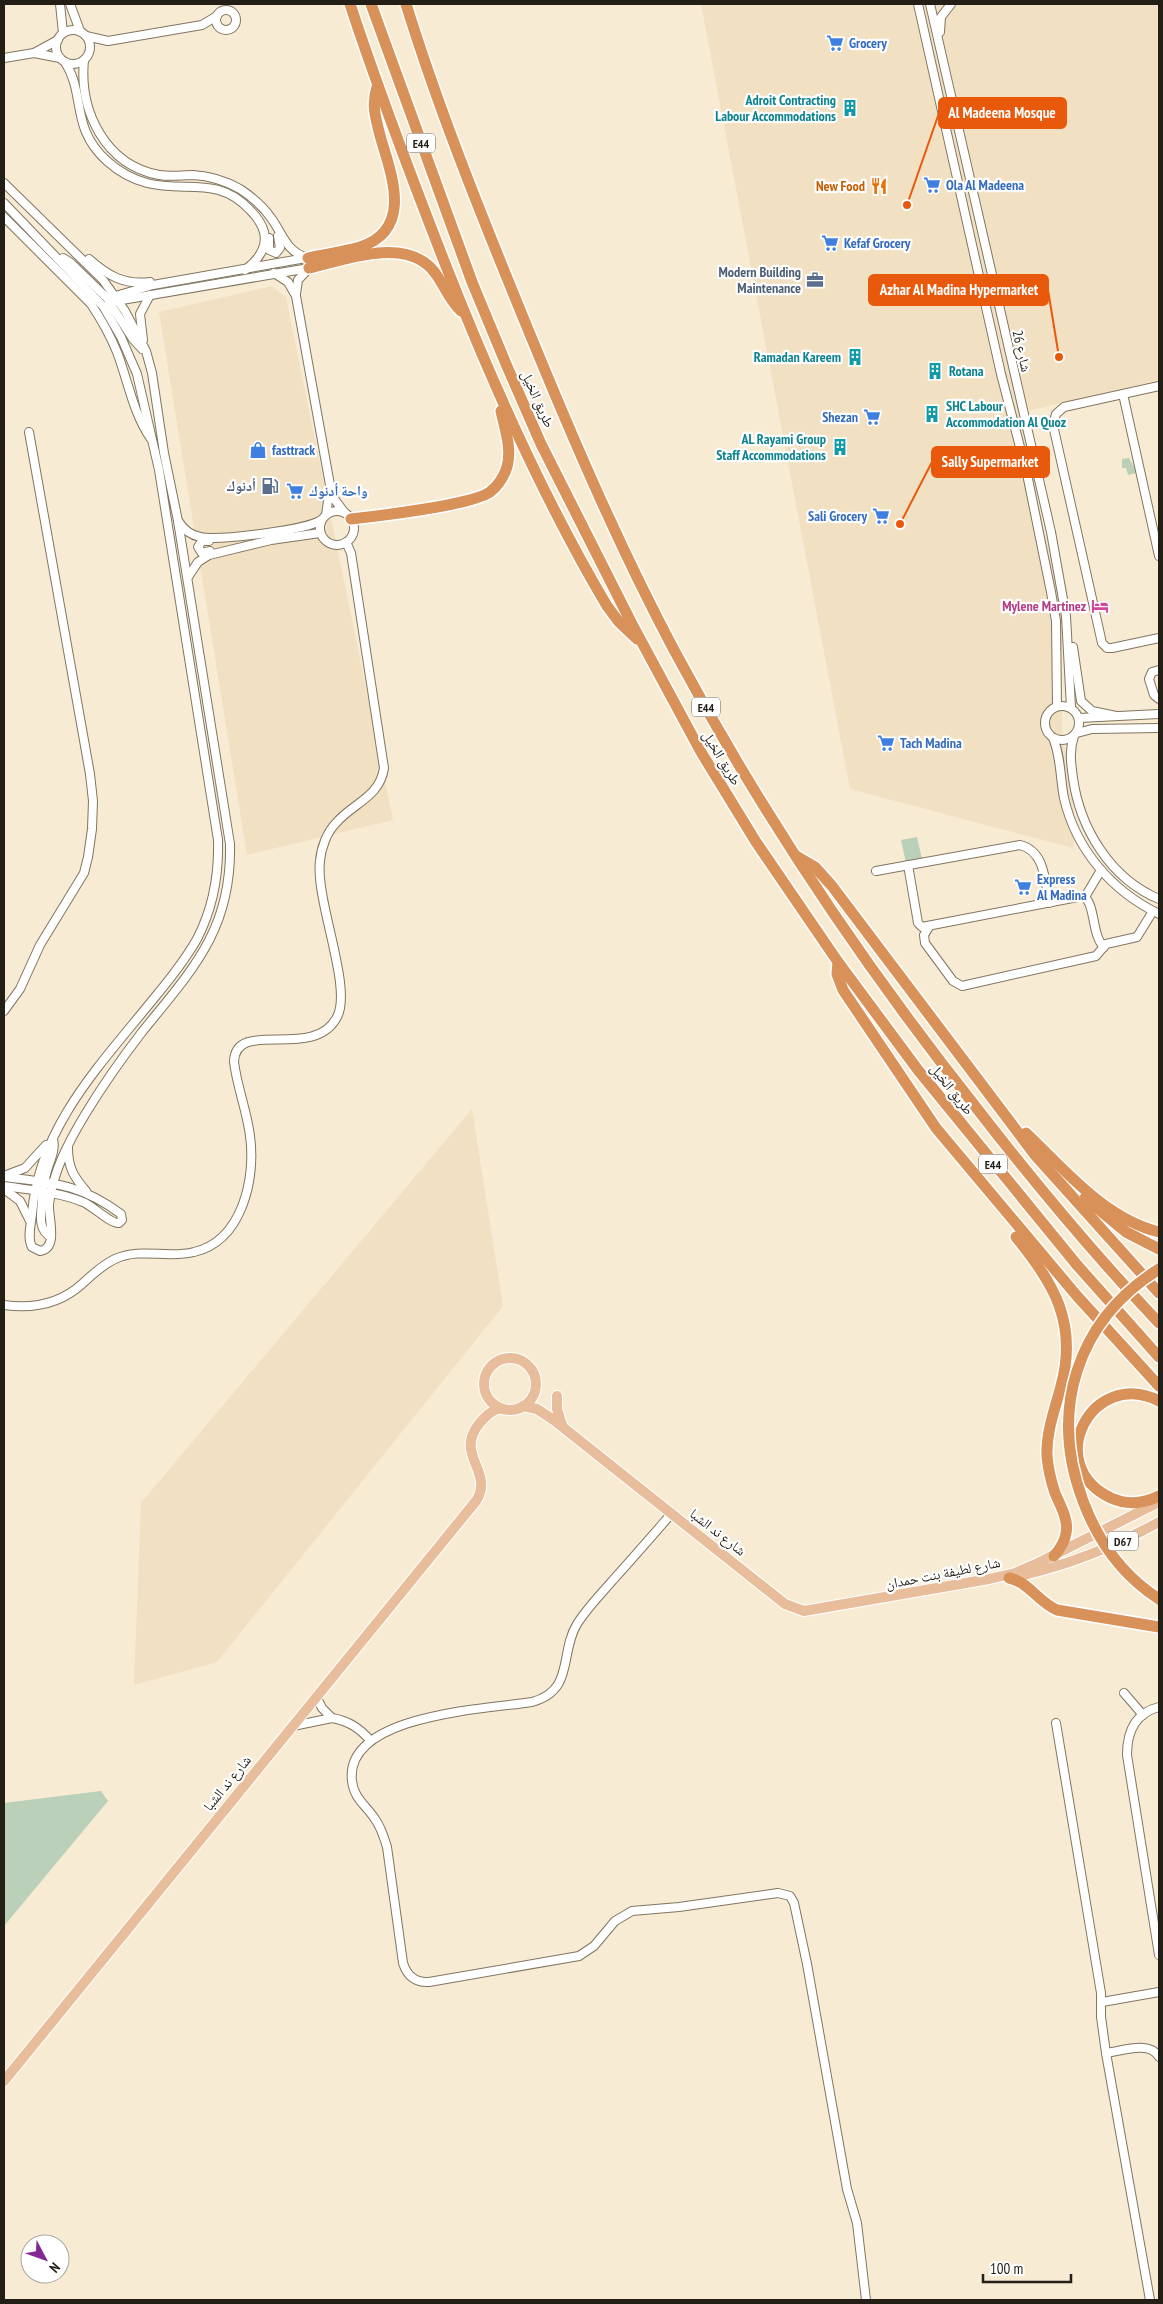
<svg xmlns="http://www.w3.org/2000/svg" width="1163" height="2304" font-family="'PT Sans Narrow','Noto Naskh Arabic',sans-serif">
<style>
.built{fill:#f1e0c2}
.green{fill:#bbd0b8}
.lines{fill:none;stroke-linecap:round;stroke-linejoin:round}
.minor-casing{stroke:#817560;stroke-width:10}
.major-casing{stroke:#fff;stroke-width:12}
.highway-casing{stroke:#fff;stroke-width:14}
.minor{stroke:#fff;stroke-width:8}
.major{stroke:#e8bd9c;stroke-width:10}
.highway{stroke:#d9915a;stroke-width:11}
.highway-bridge-casing{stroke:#fff;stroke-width:14;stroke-linecap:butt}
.highway-bridge{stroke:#d9915a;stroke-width:11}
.labels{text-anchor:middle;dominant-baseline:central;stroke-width:4.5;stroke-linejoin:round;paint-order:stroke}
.shield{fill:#fff;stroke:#65625c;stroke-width:1}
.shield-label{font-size:12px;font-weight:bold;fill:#231e16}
.shop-label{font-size:14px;font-weight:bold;fill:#366cbe;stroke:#fff;text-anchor:start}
.culture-label{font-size:14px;font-weight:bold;fill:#0d838f;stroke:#fff;text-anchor:end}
.food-label{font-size:14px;font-weight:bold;fill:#c56008;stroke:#fff;text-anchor:end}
.service-label{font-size:14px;font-weight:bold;fill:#4e5e75;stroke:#fff;text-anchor:end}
.street-label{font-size:14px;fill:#231e16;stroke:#fff}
.hotel-label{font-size:14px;font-weight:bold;fill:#b23c85;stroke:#fff;text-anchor:end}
.leader{fill:none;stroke:#e8590c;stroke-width:2}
.callout-dot{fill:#e8590c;stroke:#fff;stroke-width:2}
.callout{fill:#e8590c;stroke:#e8590c;stroke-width:2}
.callout-label{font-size:15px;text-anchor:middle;font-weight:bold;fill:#fff}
</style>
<rect width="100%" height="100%" fill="#f8ebd4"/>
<!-- built -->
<g class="built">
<polygon points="701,4 1159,4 1159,380 1019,413 1062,613 1062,729 1077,833 1073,848 850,789"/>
<polygon points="272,286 286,298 393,820 247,855 159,312"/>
<polygon points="472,1109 503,1306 217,1662 134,1685 141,1503"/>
</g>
<!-- green -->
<g class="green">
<polygon points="1129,458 1133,465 1138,466 1136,473 1128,475 1126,468 1122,468 1122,459"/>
<polygon points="917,837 922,859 906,863 901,840"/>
<polygon points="101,1791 108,1801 4,1926 4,1803"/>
</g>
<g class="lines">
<!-- minor casing -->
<g class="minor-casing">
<g id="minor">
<polyline points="60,4 63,33"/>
<polyline points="70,4 80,31"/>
<polyline points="918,4 1001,374 1027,474 1051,592 1056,621 1057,706"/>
<polyline points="930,4 1051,532 1066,616 1071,707"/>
<circle cx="226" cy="20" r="10"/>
<circle cx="73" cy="47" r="17"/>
<polyline points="940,32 941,17 951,4"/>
<polyline points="86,36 108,41 202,25 217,16"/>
<polyline points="34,53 60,58"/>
<polyline points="4,58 34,53 58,40"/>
<path d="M84,60C79,111 105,165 159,175C171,177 182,175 193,175C210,176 226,181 240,189C252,197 263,206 271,218C283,234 286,252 308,258"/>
<path d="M65,62C86,95 70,128 107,161C118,171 132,179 147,183C185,193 218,175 250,210C256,216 262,224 264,232C268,249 257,261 245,270"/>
<path d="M4,183L103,280L125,311L146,351L152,373L164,453L178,521L230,844C232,930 192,970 142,1032C122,1058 103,1085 86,1113C69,1141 53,1171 49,1204C48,1218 59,1248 40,1251L32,1247C27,1238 31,1224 32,1214C39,1126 102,1063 155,997C170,979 185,960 197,939C213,908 219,875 218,840L159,470L137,374L121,337L103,306L4,203"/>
<path d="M4,217L91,304C101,319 110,335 117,352C128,381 133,413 151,439"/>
<polyline points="269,238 269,250 276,253 280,248 278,236"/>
<polyline points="63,258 71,263 108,299 116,301 309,268"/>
<path d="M89,259C108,276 124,285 150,282"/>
<polyline points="274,273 288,282 296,296 330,485 335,500 344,512"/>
<polyline points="296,294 298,280 309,268"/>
<polyline points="112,297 153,285 306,258"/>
<polyline points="105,307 107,305 111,305 133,339 142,349"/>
<polyline points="143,340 140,314 150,295"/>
<polyline points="1159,386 1064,407 1056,414 1053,425 1102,643 1107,648 1112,648 1159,638"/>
<polyline points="1123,394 1159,556"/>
<circle cx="337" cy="528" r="17"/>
<polyline points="326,515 330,487"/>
<path d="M179,522C184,530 191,535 200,537C218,541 308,530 321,520"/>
<polyline points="209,541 202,541 198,547 202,553 210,551"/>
<polyline points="188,577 198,562 209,555 271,540 320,533"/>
<polyline points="1073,647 1081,701 1092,711 1116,716"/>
<polyline points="1159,670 1152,672 1149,679 1154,695 1159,699"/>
<circle cx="1062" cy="723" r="17"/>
<polyline points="1079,718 1159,714"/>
<polyline points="1077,733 1092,729 1159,728"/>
<path d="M1074,736C1069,751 1071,763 1073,778C1080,829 1111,879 1159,899"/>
<path d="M1053,738C1061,756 1060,778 1064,798C1076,850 1112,891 1159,914"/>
<path d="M908,865L918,923L922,927L1083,896C1096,903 1091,935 1104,947"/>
<path d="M876,871L1020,845C1045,851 1045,881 1049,903"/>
<polyline points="1085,897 1101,870"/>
<polyline points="929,927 924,935 925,943 953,981 962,986 1096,956 1106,944 1137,937 1153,911"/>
<polyline points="4,1011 20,989 40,945 84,873 88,857 92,829 93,801 90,774 29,432"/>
<path d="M68,1148C68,1168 74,1177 86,1191"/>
<polyline points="4,1176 25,1168 46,1145"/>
<path d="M4,1177C52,1183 79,1183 121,1214L122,1220L119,1223C111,1224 93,1206 83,1202C59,1192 29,1190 4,1186"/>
<path d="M45,1185C43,1170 57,1155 53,1139"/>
<polyline points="4,1189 20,1201 30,1221"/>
<path d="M42,1189C44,1205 34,1228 51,1237"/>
<path d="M4,1305C33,1309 60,1304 82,1284C92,1275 102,1265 115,1259C141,1247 167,1259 194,1252C242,1241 256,1179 250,1136C247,1111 237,1087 234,1062C235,1017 314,1062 337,1017C353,988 315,900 320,861C321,848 327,832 336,823C353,803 380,797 384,768L351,553L346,542"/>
<path d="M672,1513C652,1536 633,1558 613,1580C601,1594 587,1608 577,1624C559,1654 575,1690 532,1702C488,1709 344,1714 352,1781C354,1799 366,1805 375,1819C381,1827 384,1837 387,1847L403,1963C407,1976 416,1983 429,1982L579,1956L594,1946L615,1921L632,1911L679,1907L778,1893L790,1896L794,1903L807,1964L847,2189L857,2223L866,2300"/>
<polyline points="1124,1693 1143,1715"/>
<polyline points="316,1696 322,1708 332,1718"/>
<path d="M1159,1707C1135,1713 1127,1732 1127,1755L1159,1955"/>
<polyline points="1056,1723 1101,1993 1101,2017 1106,2053 1150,2300"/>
<path d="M293,1726L332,1718C349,1721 359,1728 370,1740"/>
<polyline points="1102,2002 1159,1992"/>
<path d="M1106,2053C1122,2051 1150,2040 1159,2057"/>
</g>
</g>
<!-- major casing -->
<g class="major-casing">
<g id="major">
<circle cx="510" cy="1384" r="26"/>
<polyline points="557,1396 557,1409 562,1425"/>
<polyline points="523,1406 537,1409 555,1421 785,1604 804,1611 989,1579 1015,1573 1038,1563 1159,1502"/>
<path d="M1019,1576C1069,1565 1114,1547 1159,1522"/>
<path d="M4,2081L476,1501C495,1472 454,1455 479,1424C485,1417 490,1411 500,1408"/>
</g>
</g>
<!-- highway casing -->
<g class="highway-casing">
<g id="highway">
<path d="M350,4C379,92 412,179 446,266C492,383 543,498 607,606L619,622L637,639"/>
<polyline points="371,4 472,282 506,364 541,444 632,624 701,752 756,842 838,962 918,1070 1077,1265 1159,1357"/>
<path d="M406,4C437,104 476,202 516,300C564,418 614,537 674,650C760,811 862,963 975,1106C1033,1181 1094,1254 1159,1323"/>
<path d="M308,258C325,254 344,252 360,247C413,230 392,176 381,139C376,120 371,105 377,87"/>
<path d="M309,268C344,260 400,238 430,267C443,280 447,298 461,311"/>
<path d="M351,519C378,516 471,505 490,492C498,486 504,476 507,467C512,449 505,429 501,411"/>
<polyline points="796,856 815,867 832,886 1035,1155 1159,1293"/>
<polyline points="838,962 837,974 843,990 936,1128 1077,1296 1159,1386"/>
<path d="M1026,1133C1065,1170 1105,1219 1159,1232"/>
<polyline points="1085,1198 1126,1232 1159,1249"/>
<path d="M1016,1237C1054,1283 1078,1324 1061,1386C1055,1409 1046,1432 1047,1456C1048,1468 1051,1481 1055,1493C1060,1505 1069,1520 1066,1533C1065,1542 1060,1549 1054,1556"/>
<path d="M1159,1401C1092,1367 1041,1465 1111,1498C1127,1505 1143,1504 1159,1496"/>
<path d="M1009,1578C1029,1582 1038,1602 1057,1610L1159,1627"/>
</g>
</g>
<!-- minor -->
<use href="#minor" class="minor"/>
<!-- major -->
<use href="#major" class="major"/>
<!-- highway -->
<use href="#highway" class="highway"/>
<!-- highway-bridge casing -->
<g class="highway-bridge-casing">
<path id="highway-bridge" d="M1159,1269C1076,1321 1049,1411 1083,1501C1098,1541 1123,1576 1159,1599"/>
</g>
<!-- highway-bridge -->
<use href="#highway-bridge" class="highway-bridge"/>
</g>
<!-- icons -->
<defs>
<g id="supermarket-bare" transform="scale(1.35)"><path d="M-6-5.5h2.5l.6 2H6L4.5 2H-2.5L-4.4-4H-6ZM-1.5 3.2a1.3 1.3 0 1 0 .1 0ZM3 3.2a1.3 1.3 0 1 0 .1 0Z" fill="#3f7fe0" stroke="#fff" stroke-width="2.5" paint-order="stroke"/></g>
<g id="building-bare" transform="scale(1.35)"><path d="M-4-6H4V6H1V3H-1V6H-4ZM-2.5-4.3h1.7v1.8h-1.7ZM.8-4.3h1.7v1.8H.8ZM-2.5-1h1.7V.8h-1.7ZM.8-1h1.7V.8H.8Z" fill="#0f9aa8" stroke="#fff" stroke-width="2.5" paint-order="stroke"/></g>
<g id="restaurant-bare" transform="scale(1.35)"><path d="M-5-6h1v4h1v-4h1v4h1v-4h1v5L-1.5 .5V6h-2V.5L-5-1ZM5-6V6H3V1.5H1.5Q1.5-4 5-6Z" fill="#e8710a" stroke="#fff" stroke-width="2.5" paint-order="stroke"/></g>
<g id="office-bare" transform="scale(1.35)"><path d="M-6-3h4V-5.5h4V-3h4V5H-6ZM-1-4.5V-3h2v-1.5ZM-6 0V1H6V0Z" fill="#5c6f8a" stroke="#fff" stroke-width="2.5" paint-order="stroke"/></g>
<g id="shop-bare" transform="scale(1.35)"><path d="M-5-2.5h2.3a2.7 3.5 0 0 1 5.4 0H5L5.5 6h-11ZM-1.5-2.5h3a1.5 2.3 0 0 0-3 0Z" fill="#3f7fe0" stroke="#fff" stroke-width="2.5" paint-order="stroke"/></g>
<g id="fuel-bare" transform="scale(1.35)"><path d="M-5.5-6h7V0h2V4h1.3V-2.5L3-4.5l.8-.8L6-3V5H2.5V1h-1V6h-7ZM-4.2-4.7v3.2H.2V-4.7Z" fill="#5c6f8a" stroke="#fff" stroke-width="2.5" paint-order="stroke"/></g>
<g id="hotel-bare" transform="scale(1.35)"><path d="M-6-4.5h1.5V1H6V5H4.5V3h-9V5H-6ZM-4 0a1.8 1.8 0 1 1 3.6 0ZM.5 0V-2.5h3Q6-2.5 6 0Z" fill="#d1479c" stroke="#fff" stroke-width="2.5" paint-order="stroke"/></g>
</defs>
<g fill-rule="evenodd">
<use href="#supermarket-bare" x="835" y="43"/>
<use href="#building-bare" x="850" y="108"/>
<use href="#supermarket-bare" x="932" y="185"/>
<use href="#restaurant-bare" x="879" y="186"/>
<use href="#supermarket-bare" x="830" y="243"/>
<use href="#office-bare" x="815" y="280"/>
<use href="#building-bare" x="855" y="357"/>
<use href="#building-bare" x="935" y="371"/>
<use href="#building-bare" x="932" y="414"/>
<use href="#supermarket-bare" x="872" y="417"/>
<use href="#building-bare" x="840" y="447"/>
<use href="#shop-bare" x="258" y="450"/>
<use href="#fuel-bare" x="270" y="486"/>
<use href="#supermarket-bare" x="295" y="491"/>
<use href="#supermarket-bare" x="881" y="516"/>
<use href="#hotel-bare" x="1100" y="606"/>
<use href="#supermarket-bare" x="886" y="743"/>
<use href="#supermarket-bare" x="1023" y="887"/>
</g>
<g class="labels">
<!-- shield labels -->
<g class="shield">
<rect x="407" y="133.5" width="28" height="19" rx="4"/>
<rect x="692" y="697.5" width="28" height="19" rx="4"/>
<rect x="979" y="1154.5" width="28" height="19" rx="4"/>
<rect x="1108" y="1531.5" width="30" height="19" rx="4"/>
</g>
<g class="shield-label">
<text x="421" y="143">E44</text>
<text x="706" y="707">E44</text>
<text x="993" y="1164">E44</text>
<text x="1123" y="1541">D67</text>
</g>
<!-- shop labels -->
<g class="shop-label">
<text x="849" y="43">Grocery</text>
<text x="946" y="185">Ola Al Madeena</text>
<text x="844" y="243">Kefaf Grocery</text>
<text x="858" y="417" text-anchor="end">Shezan</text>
<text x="272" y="450">fasttrack</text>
<text x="309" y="491">واحة أدنوك</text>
<text x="867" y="516" text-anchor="end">Sali Grocery</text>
<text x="900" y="743">Tach Madina</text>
<text x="1037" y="879">Express<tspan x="1037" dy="16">Al Madina</tspan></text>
</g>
<!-- culture labels -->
<g class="culture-label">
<text x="836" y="100">Adroit Contracting<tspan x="836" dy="16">Labour Accommodations</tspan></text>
<text x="841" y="357">Ramadan Kareem</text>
<text x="949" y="371" text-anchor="start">Rotana</text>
<text x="946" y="406" text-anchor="start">SHC Labour<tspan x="946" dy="16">Accommodation Al Quoz</tspan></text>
<text x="826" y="439">AL Rayami Group<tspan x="826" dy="16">Staff Accommodations</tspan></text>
</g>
<!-- food labels -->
<g class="food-label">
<text x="865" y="186">New Food</text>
</g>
<!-- service labels -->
<g class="service-label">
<text x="801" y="272">Modern Building<tspan x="801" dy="16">Maintenance</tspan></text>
<text x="256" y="486">أدنوك</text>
</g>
<!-- street labels -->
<g class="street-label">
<text transform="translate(1022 351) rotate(77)">شارع 26</text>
<text transform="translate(538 399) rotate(66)">طريق الخيل</text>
<text transform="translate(722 758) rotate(59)">طريق الخيل</text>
<text transform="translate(952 1089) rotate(52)">طريق الخيل</text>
<text transform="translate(718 1532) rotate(38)">شارع ند الشبا</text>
<text transform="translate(943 1573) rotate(-11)">شارع لطيفة بنت حمدان</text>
<text transform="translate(227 1783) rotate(-51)">شارع ند الشبا</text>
</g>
<!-- hotel labels -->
<g class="hotel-label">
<text x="1086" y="606">Mylene Martinez</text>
</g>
</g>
<!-- callouts -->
<path class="leader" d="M907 205L939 113M1059 357L1048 290M900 524L932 462"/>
<g class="callout-dot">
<circle cx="907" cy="205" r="5"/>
<circle cx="1059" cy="357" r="5"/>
<circle cx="900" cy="524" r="5"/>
</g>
<g class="callout">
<rect x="939" y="98" width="127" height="30" rx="5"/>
<rect x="869" y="275" width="179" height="30" rx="5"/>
<rect x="932" y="447" width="117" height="30" rx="5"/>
</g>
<g class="callout-label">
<text x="1002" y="118">Al Madeena Mosque</text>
<text x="959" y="295">Azhar Al Madina Hypermarket</text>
<text x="990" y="467">Sally Supermarket</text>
</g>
<!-- border -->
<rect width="1163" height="2304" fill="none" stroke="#231e16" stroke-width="10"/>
<!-- north arrow -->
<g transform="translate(45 2259) rotate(131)"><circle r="24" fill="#ffffff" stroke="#a7a5a2"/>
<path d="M0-4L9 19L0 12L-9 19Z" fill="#822996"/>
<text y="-8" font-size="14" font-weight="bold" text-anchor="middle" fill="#231e16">N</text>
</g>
<!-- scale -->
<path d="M983 2274v8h88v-8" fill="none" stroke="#231e16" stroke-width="2.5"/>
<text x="990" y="2274" font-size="15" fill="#231e16" stroke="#ffffff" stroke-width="4" paint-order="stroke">100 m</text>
</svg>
